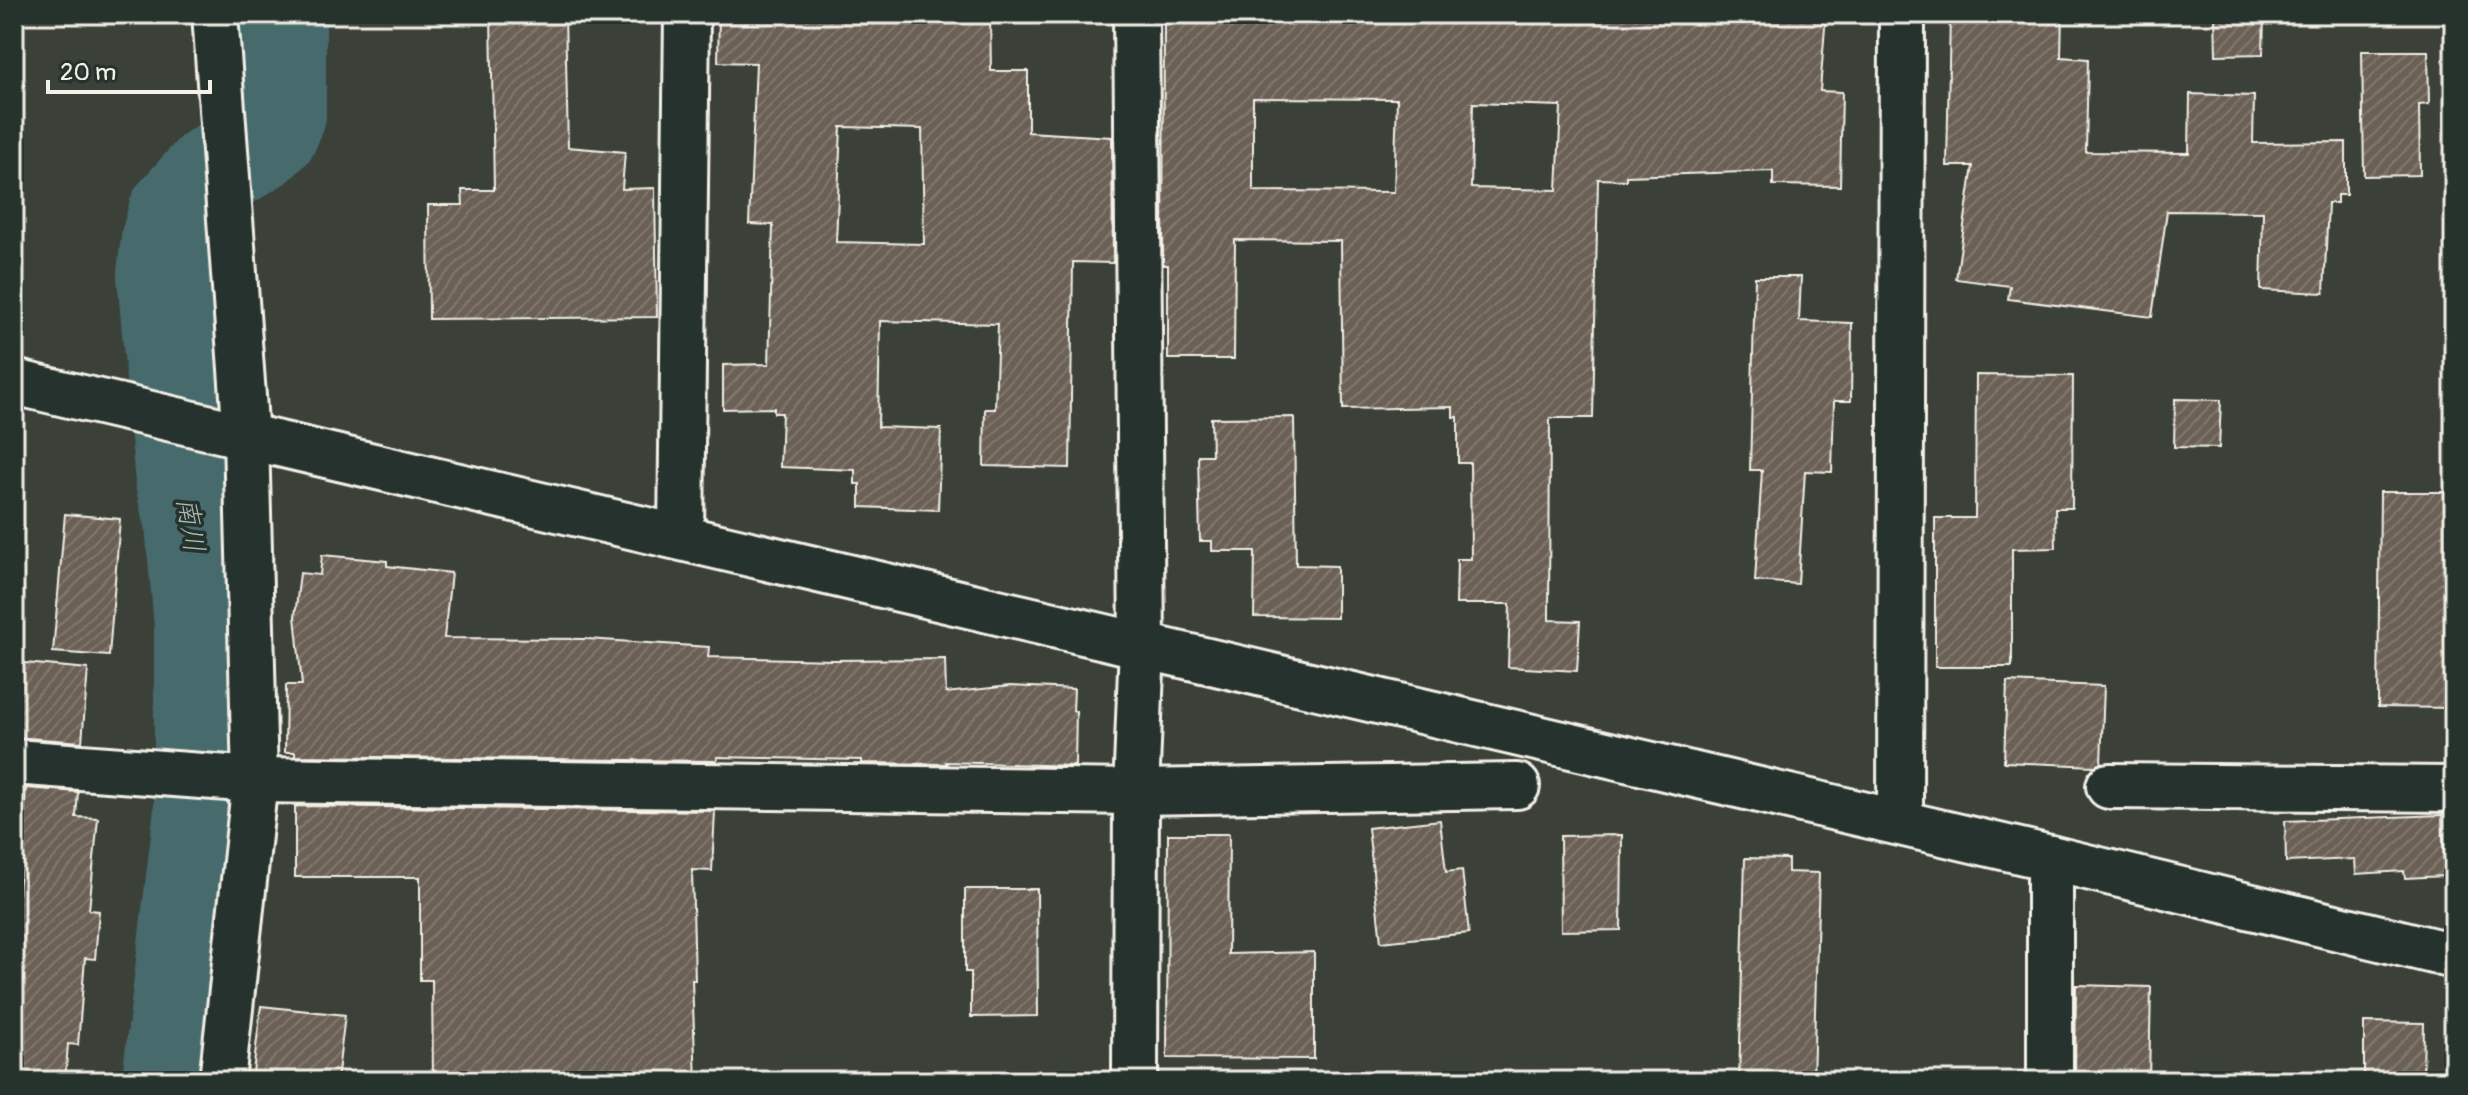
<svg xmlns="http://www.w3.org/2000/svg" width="2468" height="1095" font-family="Pangolin,'Klee One',sans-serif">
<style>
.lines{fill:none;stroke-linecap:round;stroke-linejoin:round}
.river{stroke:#476b6c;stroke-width:96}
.building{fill:url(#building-hatch);stroke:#f4f1e8;stroke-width:2;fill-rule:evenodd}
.minor-casing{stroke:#f4f1e8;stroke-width:50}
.tertiary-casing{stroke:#f4f1e8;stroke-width:50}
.minor{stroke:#26332d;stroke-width:44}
.tertiary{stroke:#26332d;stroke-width:44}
.labels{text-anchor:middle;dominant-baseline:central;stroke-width:7;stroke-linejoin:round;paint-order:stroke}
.water-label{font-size:28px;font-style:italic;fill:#afbbb6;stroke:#26332d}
</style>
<defs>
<pattern id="building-hatch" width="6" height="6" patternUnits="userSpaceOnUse" patternTransform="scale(2)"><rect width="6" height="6" fill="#6b6056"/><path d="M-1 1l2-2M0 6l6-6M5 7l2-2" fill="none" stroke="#81776e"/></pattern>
</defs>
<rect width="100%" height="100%" fill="#3b4039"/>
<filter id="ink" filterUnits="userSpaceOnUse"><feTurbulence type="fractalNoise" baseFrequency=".0125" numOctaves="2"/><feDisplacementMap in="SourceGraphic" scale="16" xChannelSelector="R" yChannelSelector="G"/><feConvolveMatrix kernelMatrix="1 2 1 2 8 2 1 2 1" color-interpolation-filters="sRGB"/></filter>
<g filter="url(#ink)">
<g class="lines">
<!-- river -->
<polyline class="river" points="170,1081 202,811 202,625 193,524 183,481 165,274 169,239 176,214 213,172 259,143 271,131 278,114 278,14"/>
</g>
<!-- building -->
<g class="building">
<polygon points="491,14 565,14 568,147 625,152 622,189 655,188 657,317 429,319 428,205 463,205 462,190 494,190"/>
<path d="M719,14H990L991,71H1028V132L1112,137L1113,263L1073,262L1070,468L984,466L985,409H995L998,324L880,321L878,427L941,429L938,510L860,507V484H855V470L780,467L782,413H774V408L723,409V365L769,364L773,225L749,224L756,63L718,62ZM841,127L922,129L924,244L836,242Z"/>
<path d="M1164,14L1498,16V14H1826L1820,91L1842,92L1840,186L1773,185V171L1626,176V180L1598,179L1593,418H1550L1549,620L1580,621L1577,671L1508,667L1510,604H1456L1457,559H1471L1470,463H1458V417H1453V407L1343,409L1341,241L1235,240L1234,359H1168V265H1163ZM1253,98L1397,99L1394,192L1253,191ZM1473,103L1561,106L1557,190L1471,188Z"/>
<polygon points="1950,14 2062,14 2061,57 2088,59 2086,152 2189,153 2190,94 2254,96 2253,143 2346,142 2346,195 2337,195 2337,203 2328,203 2324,293 2261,290 2263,212 2167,211 2152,317 2008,299 2010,286 1956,279 1973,166 1947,166"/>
<polygon points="2215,14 2264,14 2263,54 2216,55"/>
<polygon points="2362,51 2428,51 2429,104 2419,105 2420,175 2364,176"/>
<polygon points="1755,277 1801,277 1799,321 1852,323 1851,401 1834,401 1832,472 1805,471 1798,584 1755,581 1762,470 1750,470"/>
<polygon points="1976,375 2073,376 2072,508 2055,508 2056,548 2012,549 2012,667 1935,667 1935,518 1975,518"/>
<polygon points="2175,399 2221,400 2219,448 2174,447"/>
<polygon points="1294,417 1296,565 1337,566 1337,618 1254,617 1255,551 1212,551 1212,541 1200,541 1198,455 1212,455 1211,418"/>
<polygon points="2380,492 2454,492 2454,708 2378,707"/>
<polygon points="65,514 120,519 109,656 53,652"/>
<polygon points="322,555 387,561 387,566 451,573 444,638 587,639 709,647 708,657 833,660 945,659 946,693 1010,686 1074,689 1073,711 1076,711 1075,766 946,762 947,764 862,763 862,760 717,757 717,761 295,756 295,752 285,752 286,685 302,685 295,616 300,573 320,575"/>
<polygon points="14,662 88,669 82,742 14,737"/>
<polygon points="2007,682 2104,686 2101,763 2095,766 2004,762"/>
<polygon points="26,788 78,792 76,817 98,818 89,910 99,911 95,959 85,958 78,1045 68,1044 65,1081 14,1081 14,903 17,904"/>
<polygon points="295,806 715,811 712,871 692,870 695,980 692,980 696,1081 433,1081 432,980 420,980 420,877 295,877"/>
<polygon points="2442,815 2445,876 2405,878 2404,871 2356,874 2355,859 2286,862 2285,821"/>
<polygon points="1440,820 1446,872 1462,870 1469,933 1381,942 1368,828"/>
<polygon points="1168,834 1229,834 1228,954 1314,952 1314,1059 1167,1058"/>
<polygon points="1622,835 1621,930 1561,931 1560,836"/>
<polygon points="1745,858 1788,859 1788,872 1819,873 1813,1081 1739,1081"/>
<polygon points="965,889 1037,889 1038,1016 971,1017 971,972 965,972"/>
<polygon points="2076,985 2151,987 2149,1081 2075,1081"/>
<polygon points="261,1006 345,1015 337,1081 252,1081"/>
<polygon points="2364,1022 2424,1023 2423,1081 2364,1081"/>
</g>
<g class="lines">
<!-- minor casing -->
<g class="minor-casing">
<g id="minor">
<polyline points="681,536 687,14"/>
<polyline points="14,762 255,780 1136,792 1517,786"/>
<polyline points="2109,786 2454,789"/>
<polyline points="1900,822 1902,14"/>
<polyline points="1135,1081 1136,792 1142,645 1136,14"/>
<polyline points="2050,1081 2050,858"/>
</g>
</g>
<!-- tertiary casing -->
<g class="tertiary-casing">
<g id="tertiary">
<polyline points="215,14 246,437 255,780 222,1081"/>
<polyline points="14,382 2050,858 2454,956"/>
</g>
</g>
<!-- minor -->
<use href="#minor" class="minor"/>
<!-- tertiary -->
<use href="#tertiary" class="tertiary"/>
</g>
</g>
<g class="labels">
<!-- water labels -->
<g class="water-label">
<text transform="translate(190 525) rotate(81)">南川</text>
</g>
</g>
<!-- margin -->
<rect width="2468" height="1095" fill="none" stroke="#26332d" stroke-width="48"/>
<rect x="24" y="24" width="2420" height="1047" fill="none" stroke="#f4f1e8" stroke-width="3" filter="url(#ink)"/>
<!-- scale -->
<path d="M48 80v12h162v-12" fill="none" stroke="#f4f1e8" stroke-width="4"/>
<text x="60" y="80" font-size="24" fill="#f4f1e8" stroke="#26332d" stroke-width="6" paint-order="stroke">20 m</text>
</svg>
